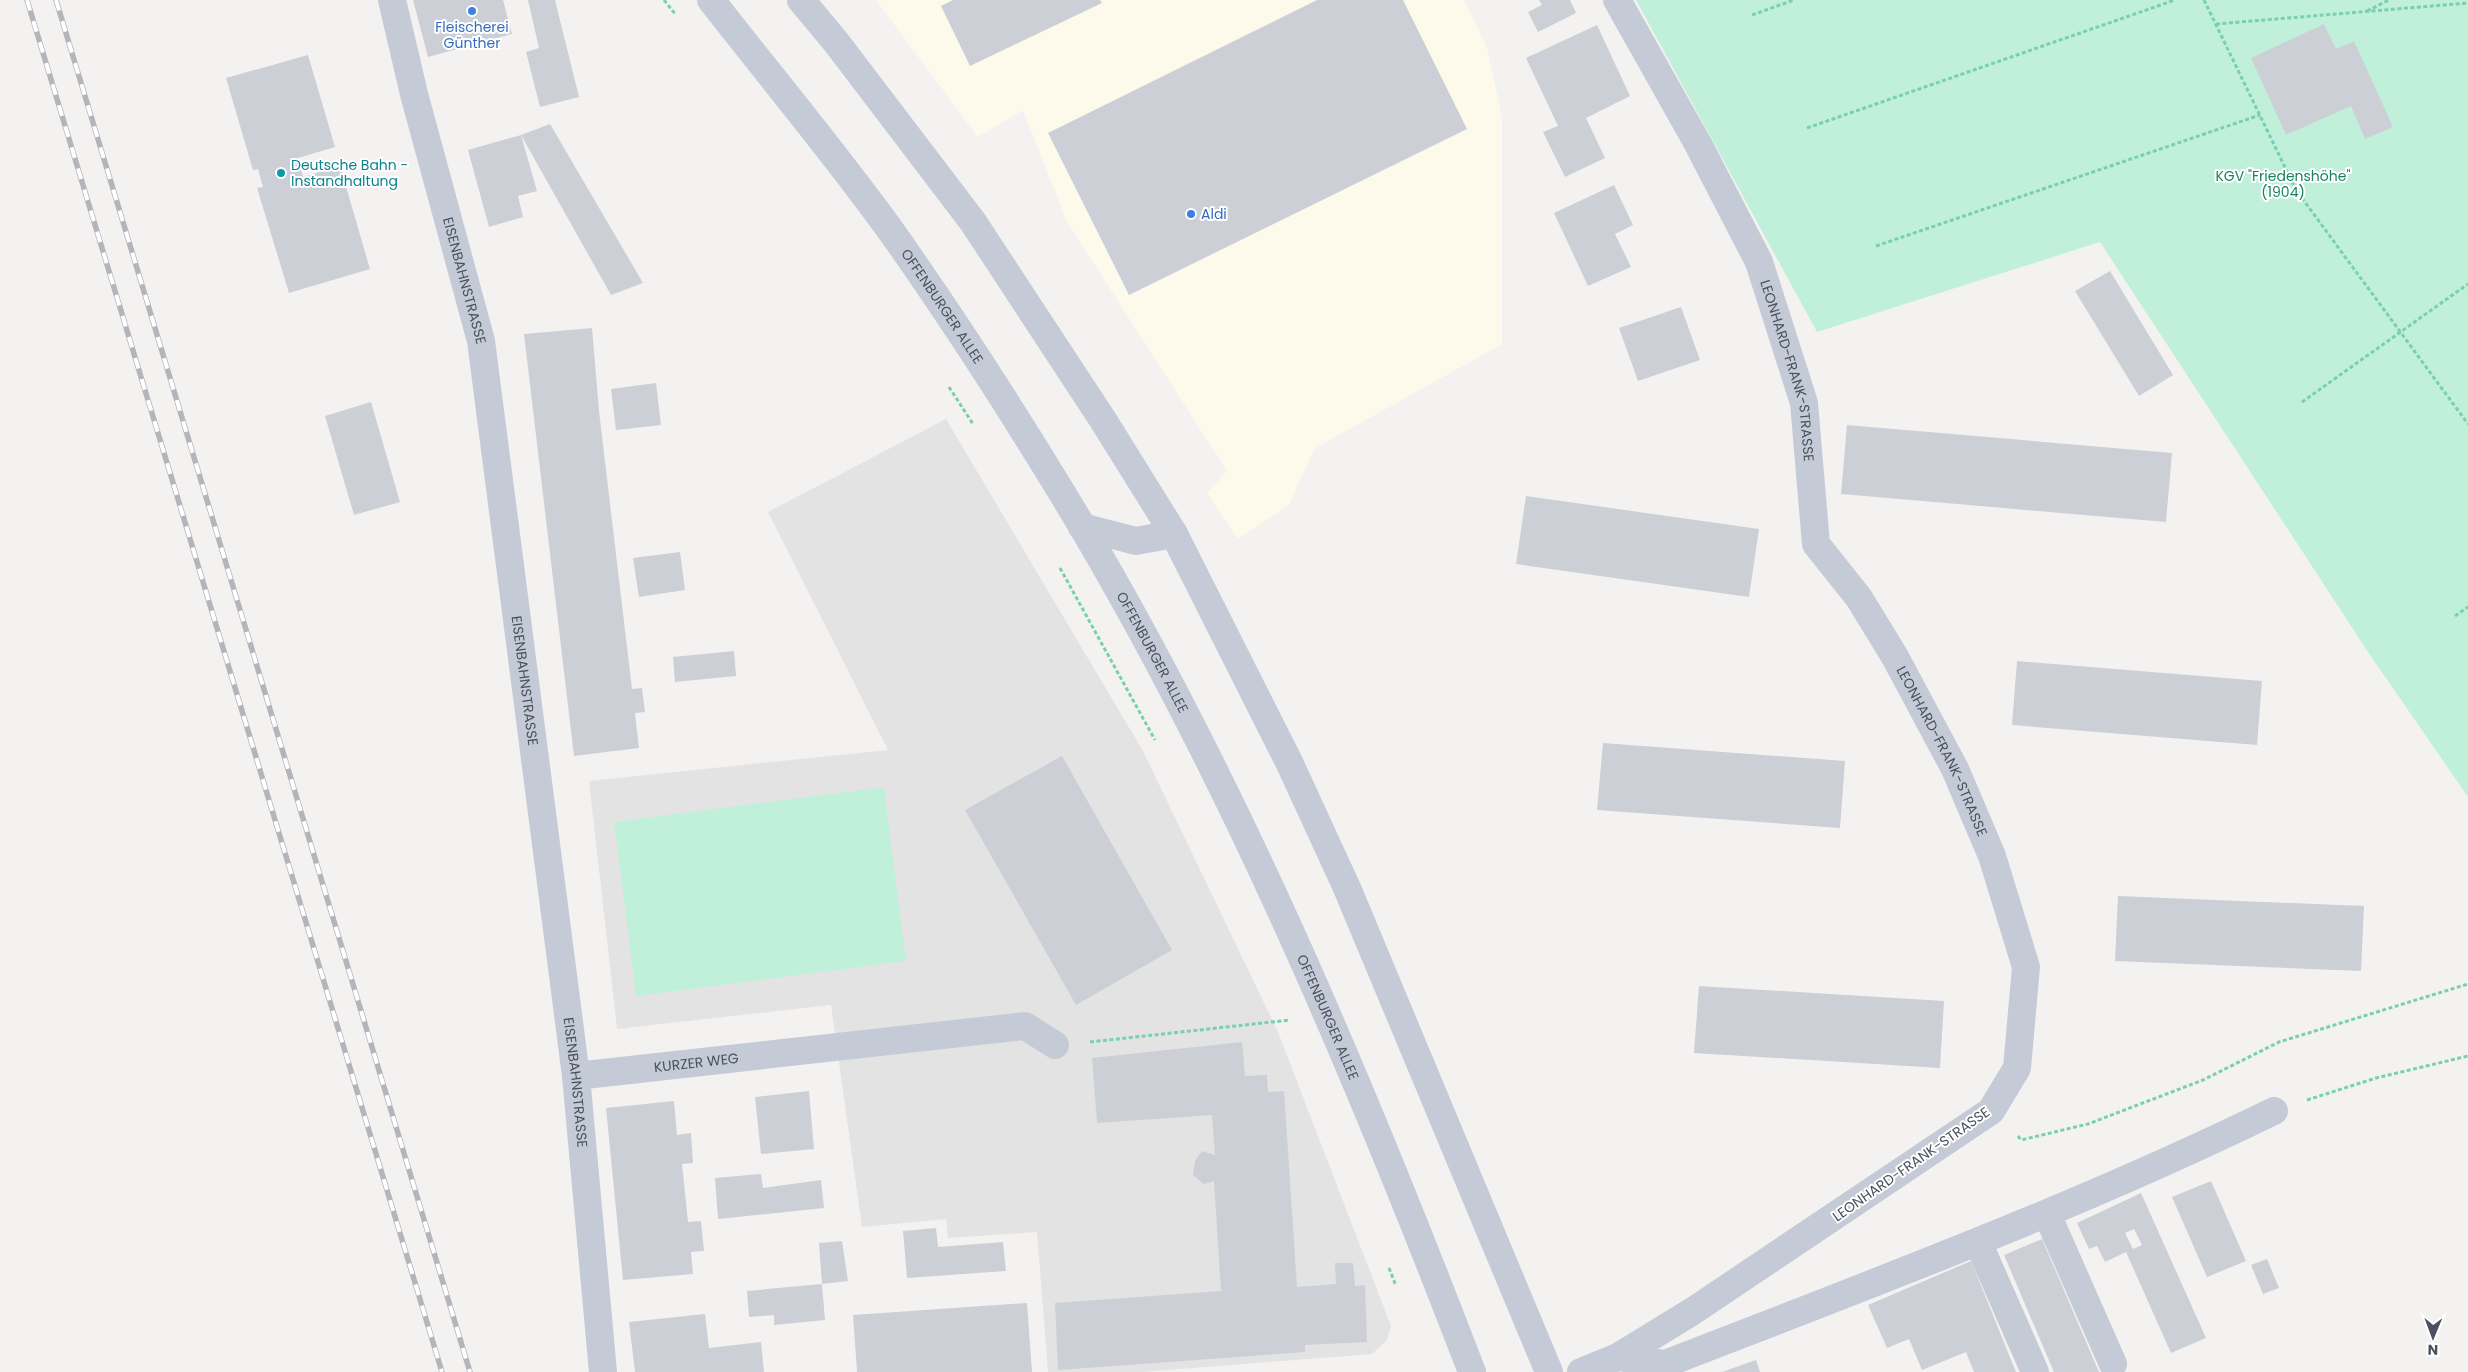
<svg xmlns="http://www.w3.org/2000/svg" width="2468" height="1372" font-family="Poppins,sans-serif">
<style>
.commercial{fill:#fdfaec}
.education{fill:#e4e3e3}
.green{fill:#c1f0da}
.building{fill:#cdcfd7;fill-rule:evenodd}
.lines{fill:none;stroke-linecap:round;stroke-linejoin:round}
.path{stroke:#78cfb1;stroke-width:3;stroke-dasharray:4 2.5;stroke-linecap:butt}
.minor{stroke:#c5cbd6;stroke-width:28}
.rail-casing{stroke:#b3b5bb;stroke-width:5.5}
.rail{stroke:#fff;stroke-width:4;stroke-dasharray:11;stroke-linecap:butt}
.shop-dot{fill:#3f7fe0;stroke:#fff;stroke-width:2}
.culture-dot{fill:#0f9aa8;stroke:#fff;stroke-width:2}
.labels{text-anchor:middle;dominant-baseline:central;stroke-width:4;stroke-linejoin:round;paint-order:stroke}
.shop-label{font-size:14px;fill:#366cbe;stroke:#fff}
.culture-label{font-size:14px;fill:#0d838f;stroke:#fff;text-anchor:start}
.park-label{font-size:14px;fill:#17835e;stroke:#fff}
.street-label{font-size:14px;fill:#49515f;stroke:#fff}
</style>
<rect width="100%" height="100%" fill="#f4f2f1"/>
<!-- commercial -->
<polygon class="commercial" points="876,0 1464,0 1487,48 1502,117 1502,344 1314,449 1289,505 1238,539 1207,493 1227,471 1066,220 1023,110 978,137"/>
<!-- education -->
<polygon class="education" points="946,419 1143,751 1278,1032 1391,1326 1387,1340 1372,1354 1143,1372 1048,1372 1037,1232 948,1238 946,1219 862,1227 831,1005 617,1029 589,781 888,750 768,512"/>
<!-- green -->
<g class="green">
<polygon points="1636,0 2468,0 2468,797 2368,652 2100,242 1817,332"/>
<polygon points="884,787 906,961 636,996 614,822"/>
</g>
<!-- building -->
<g class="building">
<polygon points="413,0 503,0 512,34 428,57"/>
<polygon points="528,0 555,0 579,97 540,107 526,52 539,48"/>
<polygon points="953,0 1100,0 1102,3 970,66 941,6"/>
<polygon points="1317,0 1403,0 1467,129 1129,295 1048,133"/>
<polygon points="1539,0 1570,0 1576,13 1538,32 1528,12 1542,5"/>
<polygon points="2324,24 2336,49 2354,41 2393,127 2365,139 2351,106 2286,135 2251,58"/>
<polygon points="1597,25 1630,96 1586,118 1605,158 1565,177 1543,132 1558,126 1526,58"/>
<polygon points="308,55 335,147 298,158 303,177 340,166 370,269 289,293 257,188 263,187 258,169 253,170 226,78"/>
<polygon points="550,124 643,283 611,295 521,135"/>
<polygon points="521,135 537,191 518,196 523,217 489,227 468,150"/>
<polygon points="1614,185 1633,225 1615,234 1631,267 1588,286 1554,213"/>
<polygon points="2110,271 2173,375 2139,396 2075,291"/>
<polygon points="1681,307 1700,360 1638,381 1619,328"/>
<polygon points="592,328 599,411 632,689 642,688 645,712 635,713 639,748 574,756 524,334"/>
<polygon points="656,383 661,425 616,430 611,389"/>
<polygon points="371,402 400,502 354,515 325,416"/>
<polygon points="1847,425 2172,453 2166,522 1841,494"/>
<polygon points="1526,496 1759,529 1749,597 1516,564"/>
<polygon points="680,552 685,590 639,597 633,558"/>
<polygon points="734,651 736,676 675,682 673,657"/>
<polygon points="2017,661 2262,681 2257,745 2012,725"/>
<polygon points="1603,743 1845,761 1840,828 1597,810"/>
<polygon points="1062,756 1172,950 1076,1005 965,810"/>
<polygon points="2118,896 2364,906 2361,971 2115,961"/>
<polygon points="1699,986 1944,1001 1940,1068 1694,1053"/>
<polygon points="1242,1042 1245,1076 1267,1075 1268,1092 1284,1091 1297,1287 1336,1284 1335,1263 1353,1263 1355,1286 1365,1285 1367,1342 1305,1345 1305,1352 1058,1370 1055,1303 1221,1291 1214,1181 1204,1184 1193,1175 1195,1161 1202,1151 1215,1155 1212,1115 1097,1123 1092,1058"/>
<polygon points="809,1091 814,1149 761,1154 755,1097"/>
<polygon points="674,1101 677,1135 691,1133 693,1163 682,1164 688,1222 701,1221 704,1251 691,1252 693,1274 623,1280 606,1108"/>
<polygon points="761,1174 763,1188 821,1180 824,1208 718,1219 715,1178"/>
<polygon points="2211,1181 2246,1261 2207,1277 2172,1197"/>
<path d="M2141,1193L2206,1338L2171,1353L2126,1252L2105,1262L2097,1246L2089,1249L2077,1223ZM2134,1229L2142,1245L2133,1249L2125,1233Z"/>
<polygon points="936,1228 938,1247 1003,1242 1006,1271 907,1278 903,1231"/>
<polygon points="2042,1239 2099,1372 2054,1372 2004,1255"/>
<polygon points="842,1241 848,1281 822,1284 819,1243"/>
<polygon points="2267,1259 2279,1288 2263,1294 2251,1265"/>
<polygon points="1971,1261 2016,1372 1974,1372 1966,1352 1922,1370 1909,1339 1887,1348 1868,1305"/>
<polygon points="822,1284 825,1320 774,1325 774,1315 749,1317 747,1291"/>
<polygon points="1027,1303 1032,1372 857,1372 853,1315"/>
<polygon points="705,1314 709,1348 761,1342 764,1372 635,1372 629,1322"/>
<polygon points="1756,1360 1760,1372 1722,1372"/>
</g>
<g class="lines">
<!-- path -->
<g class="path">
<polyline points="664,0 676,15"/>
<polyline points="2204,0 2296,190 2468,424"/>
<polyline points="2367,11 2389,0"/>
<polyline points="1752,15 1794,0"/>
<polyline points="2216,24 2468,3"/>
<polyline points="1807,128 2175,0"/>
<polyline points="1876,246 2260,115"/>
<polyline points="949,387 973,424"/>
<polyline points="2302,402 2468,284"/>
<polyline points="1060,568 1155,740"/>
<polyline points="2455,616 2468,607"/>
<polyline points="1090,1042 1290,1020"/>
<polyline points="2307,1100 2376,1078 2468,1056"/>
<polyline points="2018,1136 2021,1140 2088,1124 2203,1080 2279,1042 2468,984"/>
<polyline points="1389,1268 1396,1286"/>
</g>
<!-- minor -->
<g class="minor">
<path id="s1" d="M392,0L414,94L481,341L576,1076L603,1372"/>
<path id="s2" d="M711,0C771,77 834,152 891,231C949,313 1004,398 1056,483C1226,760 1356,1070 1472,1372"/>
<polyline points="801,0 836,42 973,222 1103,420 1174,534 1289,762 1347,888 1549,1372"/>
<path id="s3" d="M1617,0L1698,144L1759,262L1804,403L1816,544L1859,598L1895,657L1955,769L1992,856L2026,967L2017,1068L1991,1111L1693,1311L1618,1357"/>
<polyline points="1082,527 1136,541 1174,534"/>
<path id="s4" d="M576,1076L1025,1026L1055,1045"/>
<polyline points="2047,1214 2113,1364"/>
<polyline points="1978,1242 2035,1372"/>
<path d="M1581,1372L1618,1357L1665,1364C1871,1284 2075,1208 2274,1111"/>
</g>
<!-- rail casing -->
<g class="rail-casing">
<g id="rail">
<polyline points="27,0 442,1372"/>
<polyline points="56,0 470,1372"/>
</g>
</g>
<!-- rail -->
<use href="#rail" class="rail"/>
</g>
<!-- markers -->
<g class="shop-dot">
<circle cx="472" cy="11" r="5"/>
<circle cx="1191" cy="214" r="5"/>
</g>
<circle class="culture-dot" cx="281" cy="173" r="5"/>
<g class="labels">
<!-- shop labels -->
<g class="shop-label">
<text x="472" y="27">Fleischerei<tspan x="472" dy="16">Günther</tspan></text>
<text x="1201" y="214" text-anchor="start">Aldi</text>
</g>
<!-- culture labels -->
<g class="culture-label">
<text x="291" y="165">Deutsche Bahn -<tspan x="291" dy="16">Instandhaltung</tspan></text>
</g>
<!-- park labels -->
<g class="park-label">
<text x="2283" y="176">KGV "Friedenshöhe"<tspan x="2283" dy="16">(1904)</tspan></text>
</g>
<!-- street labels -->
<g class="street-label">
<text stroke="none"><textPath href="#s1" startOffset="290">EISENBAHNSTRASSE</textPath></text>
<text stroke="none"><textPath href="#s2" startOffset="384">OFFENBURGER ALLEE</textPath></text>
<text stroke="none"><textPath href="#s3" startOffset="411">LEONHARD-FRANK-STRASSE</textPath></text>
<text stroke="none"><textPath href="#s2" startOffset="789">OFFENBURGER ALLEE</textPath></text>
<text stroke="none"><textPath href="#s1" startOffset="695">EISENBAHNSTRASSE</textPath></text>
<text stroke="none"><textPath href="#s3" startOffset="831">LEONHARD-FRANK-STRASSE</textPath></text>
<text stroke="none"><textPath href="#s2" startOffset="1194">OFFENBURGER ALLEE</textPath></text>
<text stroke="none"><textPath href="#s4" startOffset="121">KURZER WEG</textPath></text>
<text stroke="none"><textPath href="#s1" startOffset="1100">EISENBAHNSTRASSE</textPath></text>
<text transform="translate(1911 1164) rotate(-35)">LEONHARD-FRANK-STRASSE</text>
</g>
</g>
<!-- north arrow -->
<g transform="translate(2433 1337) rotate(181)" stroke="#ffffff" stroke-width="4" paint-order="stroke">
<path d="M0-4L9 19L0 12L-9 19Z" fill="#49515f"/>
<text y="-8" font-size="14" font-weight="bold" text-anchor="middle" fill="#49515f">N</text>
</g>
</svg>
